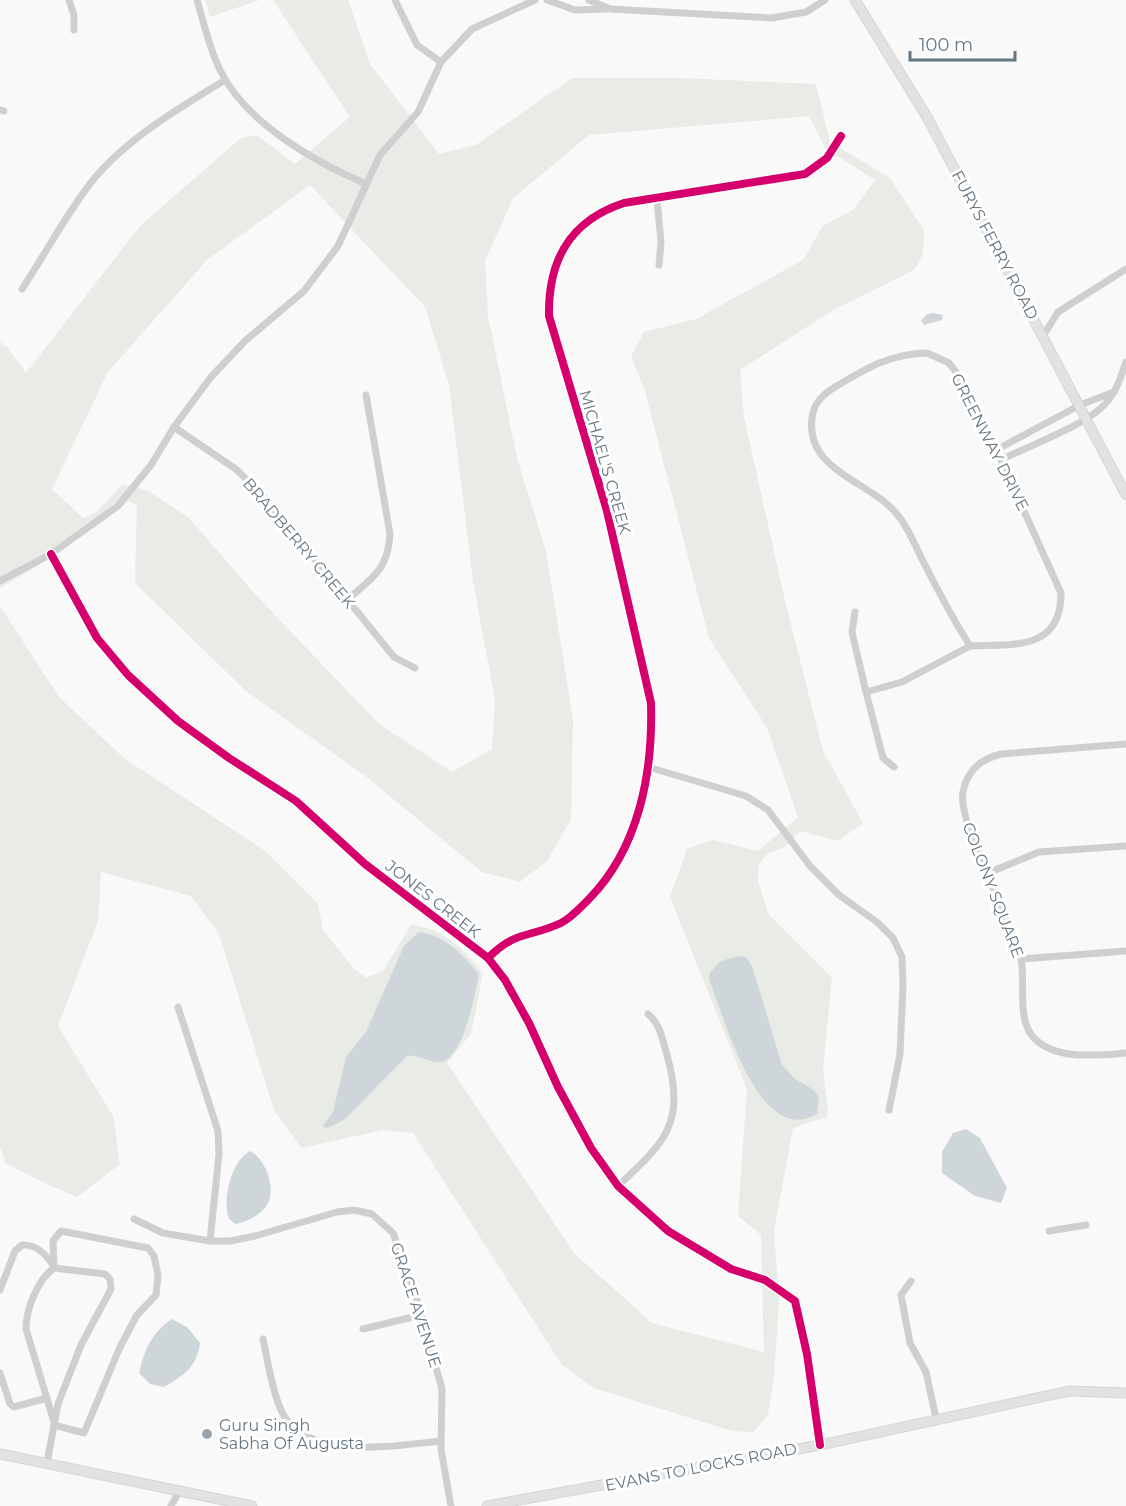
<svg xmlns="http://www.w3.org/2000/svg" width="1126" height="1506" font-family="Montserrat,sans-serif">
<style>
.green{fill:#e8ebe6;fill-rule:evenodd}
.water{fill:#ced6d9}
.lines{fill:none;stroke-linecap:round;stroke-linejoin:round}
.secondary-casing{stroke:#d5d6d7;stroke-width:11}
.street{stroke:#cecfd0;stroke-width:7}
.secondary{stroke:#e1e2e2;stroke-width:9}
.cycleway-casing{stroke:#fff;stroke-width:11}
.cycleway{stroke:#d6006c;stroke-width:8}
.poi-dot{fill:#99a4ac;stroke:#fff;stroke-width:2}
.labels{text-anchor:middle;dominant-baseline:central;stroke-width:6;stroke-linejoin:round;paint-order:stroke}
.street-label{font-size:16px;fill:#657683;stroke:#fff}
.poi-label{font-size:16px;fill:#657683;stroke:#fff;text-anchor:start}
</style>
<rect width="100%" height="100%" fill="#f9f9f9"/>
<!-- green -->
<g class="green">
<polygon points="205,0 260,0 210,17"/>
<path d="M273,0H348L370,64L439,154L476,145L572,78H678L816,84L830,142L890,178L924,230L923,254L914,270L835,309L740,370L744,417L785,601L823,751L863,823L838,841L800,831L785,847L768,853L759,864L758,881L769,915L832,978L823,1068L828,1111L827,1117L793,1128L774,1231L779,1301L774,1378L768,1414L754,1432L732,1431L594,1388L562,1365L413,1133L383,1130L301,1148L274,1110L219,934L191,896L101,872L98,921L58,1026L113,1116L120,1164L77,1197L42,1182L5,1163L0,1146V606L59,697L125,759L264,850L318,904L323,930L353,968L366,978L383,971L411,925C443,927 464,950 483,973L471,1034L447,1063L574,1253L652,1323L764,1352L761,1235L738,1216L747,1089L670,897L687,849L712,840L758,851L798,817L767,728L709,638L645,391L631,356L644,332L696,319L803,260L823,226L853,210L875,180L825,148L809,116L589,135L513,198L485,261L488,316L517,458L546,551L573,720L571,819L547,861L520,882L482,872L364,775L246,691L135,583L137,505L129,501L36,567L0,588V342L7,347L26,373L140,226L241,138L257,135L295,164L350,117ZM310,185L425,307L449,385L473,581L495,700L492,749L452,772L379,724L254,593L189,518L148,491L123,484L95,513L83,518L52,489L108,372L207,260Z"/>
</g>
<!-- water -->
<g class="water">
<polygon points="933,313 943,315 942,320 924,325 921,321 926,315"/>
<path d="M419,932C445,935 463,955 479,974C475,993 464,1059 440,1062C429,1063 419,1054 407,1056L344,1120L327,1128L323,1126L333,1112L346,1057L366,1032L404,946Z"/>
<path d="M738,956L746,957L752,966L782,1065L795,1079L814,1090L819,1098L817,1114C759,1149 723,1014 709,979L710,972L721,961Z"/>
<polygon points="966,1129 980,1138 1007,1188 1001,1203 975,1196 942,1173 942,1152 953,1133"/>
<path d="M250,1151C265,1158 276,1187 268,1203C262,1215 248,1221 236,1224L229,1219C222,1200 231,1161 250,1151Z"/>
<path d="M172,1319L187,1327L200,1343C197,1367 184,1375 164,1387L150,1384L139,1373C144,1350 152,1332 172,1319Z"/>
</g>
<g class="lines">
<!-- secondary casing -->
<g class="secondary-casing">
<g id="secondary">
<polyline points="855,0 927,117 1126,495"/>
<polyline points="0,1454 252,1506"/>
<polyline points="487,1506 820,1445 1069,1391 1126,1393"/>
</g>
</g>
<!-- street -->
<g class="street">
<polyline points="69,0 74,15 74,30"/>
<path d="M197,0C204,23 209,48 220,70C246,123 314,161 366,184"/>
<polyline points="395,0 417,45 441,62"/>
<polyline points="547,0 575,10 606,9"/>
<polyline points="589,0 610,9 772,18 806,12 825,0"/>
<polyline points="0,110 4,111"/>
<polyline points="657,199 661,242 659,265"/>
<path d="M22,289C46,253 66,214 93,180C125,140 182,106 225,80"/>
<polyline points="1043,336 1058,312 1126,269"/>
<path d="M927,353L949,363L956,372L1001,460L1061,593C1061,651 1014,644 970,646C953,619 938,591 924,563C916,548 910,531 900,518C874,481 805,473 812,418C814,403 822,395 835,387C867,368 889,354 927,353Z"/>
<polyline points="174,427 237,470 265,498 394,657 415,668"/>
<polyline points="996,450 1080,405 1114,392"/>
<path d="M1001,460C1028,446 1087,425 1106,403C1117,391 1121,376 1126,362"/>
<polyline points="51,554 97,638 128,675 178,721 229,758 296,801 365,864 488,958 505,980 529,1023 558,1087 591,1148 618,1186 668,1231 731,1269 765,1280 795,1301 807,1354 820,1445"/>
<polyline points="0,581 51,554 118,506 151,465 174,427 211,377 245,341 304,291 338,246 380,155 418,112 441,62 472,29 535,0"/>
<path d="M347,600C373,577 388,570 390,534L366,395"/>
<polyline points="855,612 852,632 866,692 883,758 894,767"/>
<polyline points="866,692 902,682 970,646"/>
<path d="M1126,744L1001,754C981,759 967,770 963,792C957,822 1012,921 1021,959C1026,983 1016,1019 1034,1038C1056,1061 1098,1055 1126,1053"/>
<polyline points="648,767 746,796 768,810 810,866 839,895 877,922 893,938 902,957 903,986 900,1054 889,1110"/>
<polyline points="988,873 1039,852 1126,846"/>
<path d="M488,958C516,930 529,938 561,923C571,918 581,907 589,899C639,848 653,773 651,703L607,511L549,316C548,261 569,221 624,203L805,174L827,158L841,136"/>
<polyline points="1021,959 1126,951"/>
<polyline points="178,1007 218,1131 219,1154 210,1241"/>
<path d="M618,1186C665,1142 686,1124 667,1055C662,1039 661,1025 648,1014"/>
<polyline points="134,1219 163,1233 210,1241 230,1241 255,1236 337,1212 354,1210 372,1214 393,1233 416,1297 442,1389 441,1449 451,1506"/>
<polyline points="1049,1231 1086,1225"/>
<polyline points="911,1281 901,1295 910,1343 926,1372 936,1418"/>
<path d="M0,1290L15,1251L22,1245C35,1244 46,1254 53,1265"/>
<polyline points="363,1329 421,1315"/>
<path d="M263,1339C268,1361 271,1388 281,1410C304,1463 397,1445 441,1441"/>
<polyline points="0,1373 10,1404 14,1407 47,1398"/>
<polyline points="54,1425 84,1433 120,1347 137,1315 156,1295 158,1275 154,1256 148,1248 61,1231 53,1241 54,1268"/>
<path d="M47,1463L58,1404L81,1345L111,1289L110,1279L105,1274L54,1268C38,1279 26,1309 26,1329L54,1422"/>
<polyline points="171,1506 180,1490"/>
</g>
<!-- secondary -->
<use href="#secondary" class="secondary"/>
<!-- cycleway casing -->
<g class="cycleway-casing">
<g id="cycleway">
<polyline points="51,554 97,638 128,675 178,721 229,758 296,801 365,864 488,958 505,980 529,1023 558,1087 591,1148 618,1186 668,1231 731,1269 765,1280 795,1301 807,1354 820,1445"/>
<path d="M488,958C516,930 529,938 561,923C571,918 581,907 589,899C639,848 653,773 651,703L607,511L549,316C548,261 569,221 624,203L805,174L827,158L841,136"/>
</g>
</g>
<!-- cycleway -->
<use href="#cycleway" class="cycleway"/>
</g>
<!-- markers -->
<circle class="poi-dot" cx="207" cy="1434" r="6"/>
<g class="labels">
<!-- street labels -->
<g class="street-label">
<text transform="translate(995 245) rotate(62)">FURYS FERRY ROAD</text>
<text transform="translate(990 442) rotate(63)">GREENWAY DRIVE</text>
<text transform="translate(605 462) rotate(74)">MICHAEL'S CREEK</text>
<text transform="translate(299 543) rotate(50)">BRADBERRY CREEK</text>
<text transform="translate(993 890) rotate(69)">COLONY SQUARE</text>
<text transform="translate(433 899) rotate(38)">JONES CREEK</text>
<text transform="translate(416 1305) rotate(72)">GRACE AVENUE</text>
<text transform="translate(701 1467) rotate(-11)">EVANS TO LOCKS ROAD</text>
</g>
<!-- poi labels -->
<g class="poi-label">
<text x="219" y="1425">Guru Singh<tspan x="219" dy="18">Sabha Of Augusta</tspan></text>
</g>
</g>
<!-- scale -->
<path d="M910 51v9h105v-9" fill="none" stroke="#657683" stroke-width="3"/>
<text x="919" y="51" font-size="18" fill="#657683" stroke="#ffffff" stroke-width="4.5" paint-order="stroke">100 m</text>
</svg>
